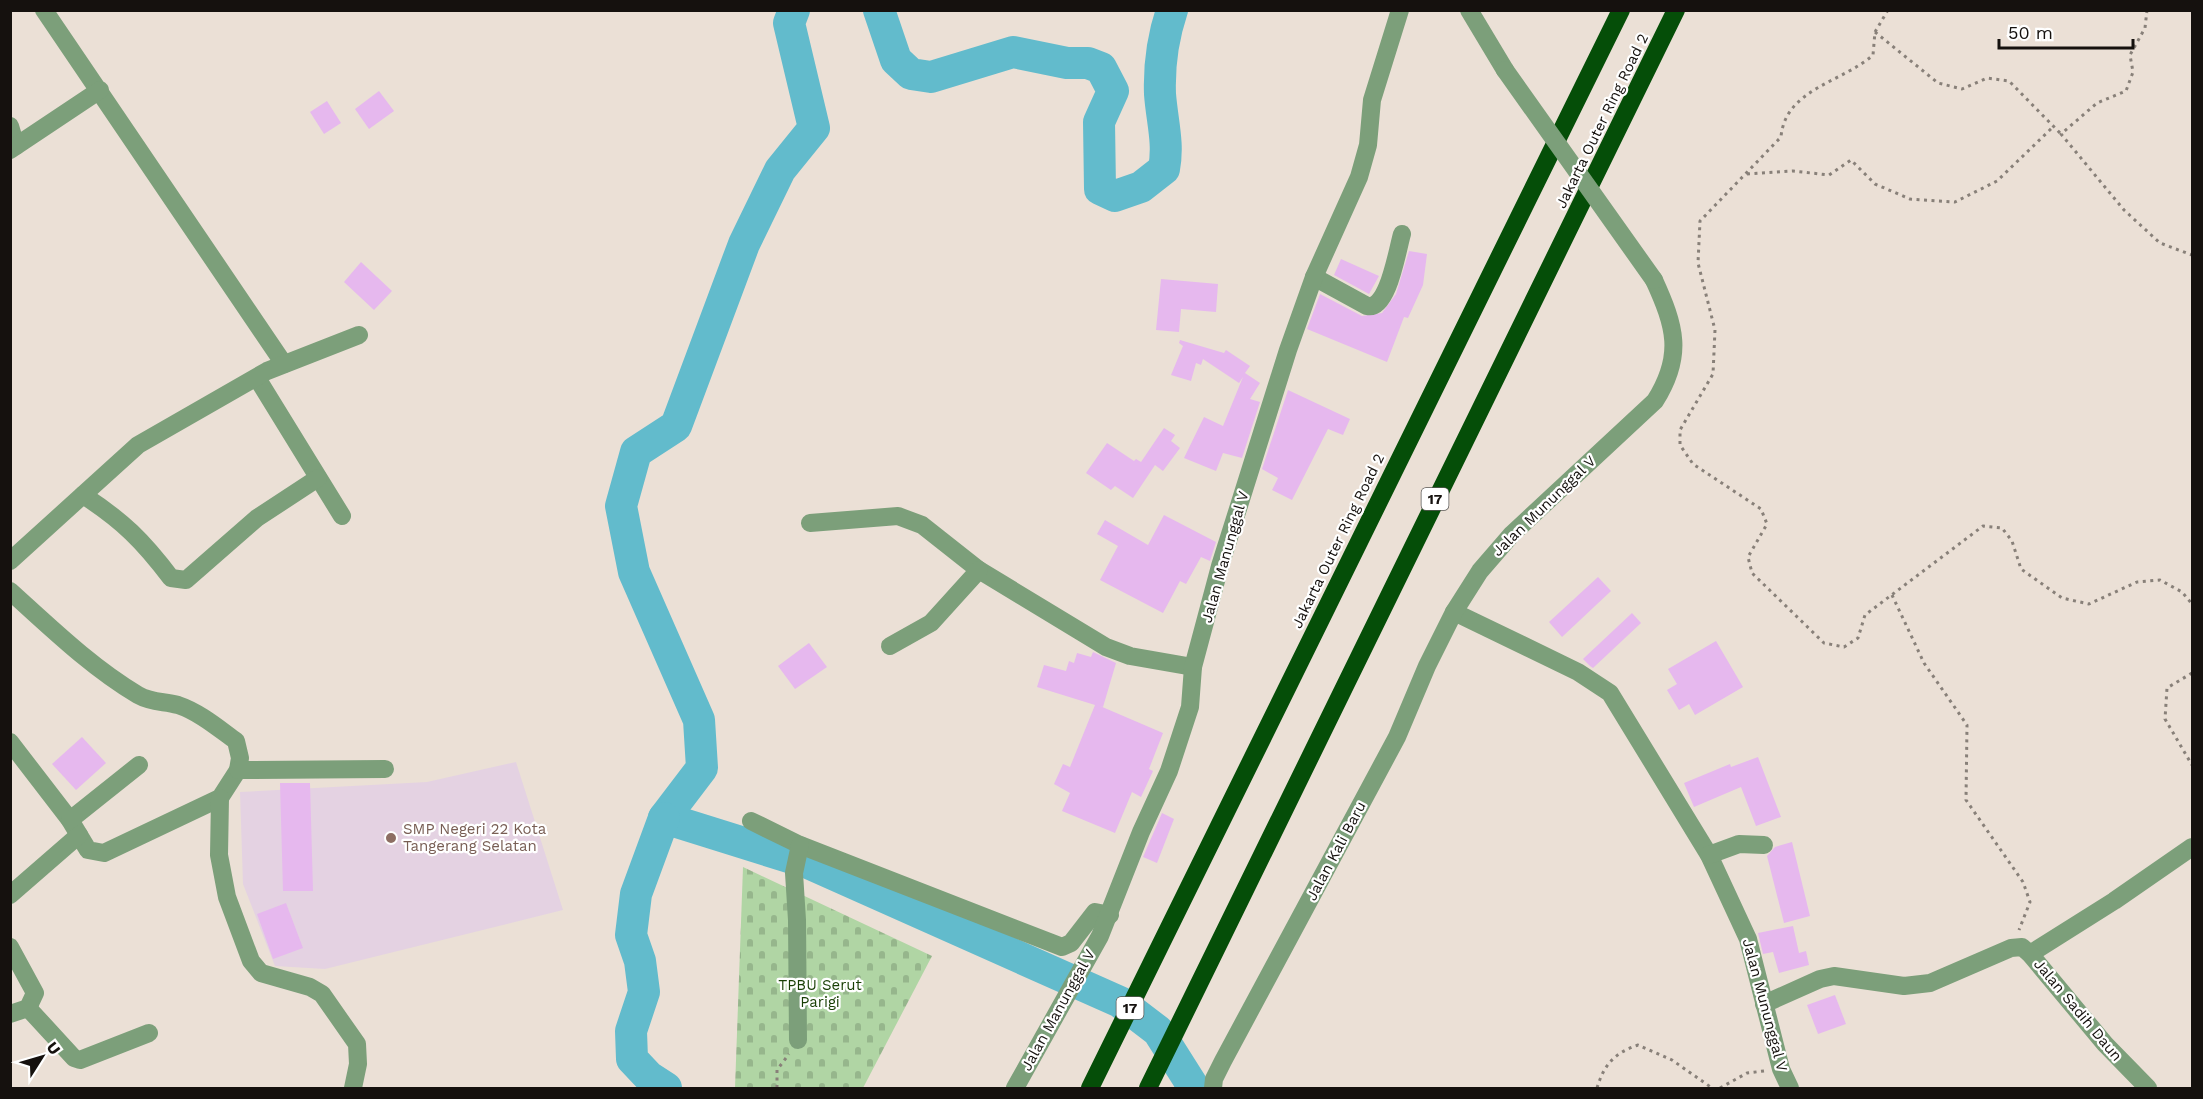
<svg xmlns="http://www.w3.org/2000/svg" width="2203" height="1099" font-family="'Work Sans',sans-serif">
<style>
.education{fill:#e4d2e2}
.cemetery{fill:url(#cemetery-stones)}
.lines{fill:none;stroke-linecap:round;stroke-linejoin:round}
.river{stroke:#62bbcc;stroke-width:32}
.building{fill:#e6b8ee}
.path{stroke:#888079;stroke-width:3;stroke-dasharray:3 4.5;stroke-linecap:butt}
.minor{stroke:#7c9f7a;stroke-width:18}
.highway{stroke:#054e08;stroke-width:18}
.minor-bridge{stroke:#7c9f7a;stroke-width:18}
.education-dot{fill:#8d6e63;stroke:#fff;stroke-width:2}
.labels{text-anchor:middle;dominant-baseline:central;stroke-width:4.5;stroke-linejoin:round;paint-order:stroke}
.shield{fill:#fff;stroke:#5b5856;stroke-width:1.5}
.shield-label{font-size:14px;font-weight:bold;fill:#15110e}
.street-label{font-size:15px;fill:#15110e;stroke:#fff}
.education-label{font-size:15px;fill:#785e54;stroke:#fff;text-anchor:start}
.park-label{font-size:15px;fill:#183e04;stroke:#fff}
</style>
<defs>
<pattern id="cemetery-stones" width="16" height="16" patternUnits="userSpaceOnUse" patternTransform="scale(1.5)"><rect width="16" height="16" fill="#b0d5a4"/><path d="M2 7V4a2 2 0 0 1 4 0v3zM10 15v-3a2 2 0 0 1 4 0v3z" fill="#96b68c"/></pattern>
</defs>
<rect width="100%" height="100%" fill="#ebe0d6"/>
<!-- education -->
<polygon class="education" points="516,762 563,910 325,969 275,966 243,884 240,792 427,782"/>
<!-- cemetery -->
<polygon class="cemetery" points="743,867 932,956 863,1088 735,1088"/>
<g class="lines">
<!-- river -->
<g class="river">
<polyline points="794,10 789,23 814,128 780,170 744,244 676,426 636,452 621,506 634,572 699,720 702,768 664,818 808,863 1120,1002 1158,1031 1194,1088"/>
<path d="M879,10L896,60L911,74L931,77L1013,52L1067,63H1088L1101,68L1113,91L1099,122L1100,189L1115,196L1141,187L1164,169C1169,143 1162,121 1160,94C1159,66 1163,37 1172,10"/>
<polyline points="664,818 636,894 631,935 640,961 644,992 631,1031 632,1059 649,1077 666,1088"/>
</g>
</g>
<!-- building -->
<g class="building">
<polygon points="379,91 394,111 369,129 355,109"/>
<polygon points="327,101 341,123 324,134 310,112"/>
<polygon points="1409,251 1427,254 1423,285 1408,318 1404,317 1387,362 1307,329 1320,294 1362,316 1382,313 1396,294"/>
<polygon points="1341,259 1379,276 1369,294 1334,275"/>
<polygon points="361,262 392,291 374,310 344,282"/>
<polygon points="1161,279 1218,284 1216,312 1181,309 1179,332 1156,330"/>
<polygon points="1180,340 1224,353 1226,350 1250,366 1245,373 1260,383 1250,399 1260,402 1242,458 1223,453 1216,471 1184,458 1204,417 1223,426 1243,377 1239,383 1203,359 1201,365 1196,363 1191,381 1171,375 1183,346 1179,343"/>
<polygon points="1288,390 1350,419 1343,435 1328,429 1292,500 1272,490 1278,478 1262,469"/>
<polygon points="1164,428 1175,435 1171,441 1180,448 1163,471 1155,465 1133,498 1115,486 1111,490 1086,473 1107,443 1134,461 1136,459 1141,462"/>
<polygon points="1164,515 1216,542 1210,561 1201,557 1186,584 1180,581 1163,613 1100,580 1118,546 1097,534 1105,520 1148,545"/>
<polygon points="1598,577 1611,591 1562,637 1549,622"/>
<polygon points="1632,613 1641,623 1593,668 1590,666 1583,659"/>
<polygon points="1716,641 1743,687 1695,715 1689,704 1679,710 1667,690 1677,684 1668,669"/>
<polygon points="809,643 827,667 795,689 778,666"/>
<polygon points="1093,652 1116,663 1103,707 1100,706 1163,733 1149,769 1153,771 1141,797 1132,792 1115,833 1062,811 1070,793 1054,784 1063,764 1070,767 1095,705 1037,687 1044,665 1066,671 1069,661 1074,663 1077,653 1091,657"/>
<polygon points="82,737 106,763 76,790 52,764"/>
<polygon points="1758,757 1781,817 1756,826 1741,787 1694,807 1684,783 1730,764 1731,767"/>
<polygon points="280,783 310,783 313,891 283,891"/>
<polygon points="1162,813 1174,819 1157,863 1143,857"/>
<polygon points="1792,842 1810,916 1784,923 1767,856 1775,847"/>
<polygon points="286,903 303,948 273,959 257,914"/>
<polygon points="1793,926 1799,953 1806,951 1809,965 1779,973 1773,952 1763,954 1758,933"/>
<polygon points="1835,995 1846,1024 1818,1034 1807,1005"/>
</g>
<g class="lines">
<!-- path -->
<g class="path">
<path d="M1888,10L1875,32L1873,55C1843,82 1785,89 1781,137L1700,221L1698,263L1715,330L1713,374L1680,430V445L1693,464L1761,509L1767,524L1748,557L1752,573L1824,643L1844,647L1858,638L1865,615L1983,526L2002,528L2012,541L2021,569L2062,598L2089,604L2137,582L2160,580L2182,592L2192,604"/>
<polyline points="2147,10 2145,28 2130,55 2133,72 2126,91 2097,103 2061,134 2124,210 2160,243 2192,255"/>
<polyline points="1875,32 1938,83 1962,89 1987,78 2009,81 2061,134"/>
<polyline points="1747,174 1793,171 1829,175 1851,160 1875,184 1910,199 1955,202 1997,181 2054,126"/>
<polyline points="1892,595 1924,663 1967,725 1966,800 2023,882 2030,902 2019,930"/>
<polyline points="2192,673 2167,688 2165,719 2192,765"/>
<polyline points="777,1088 777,1070 789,1054"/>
<path d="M1597,1088C1604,1065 1614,1053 1638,1045L1672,1060L1712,1088"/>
<polyline points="1720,1088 1747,1073 1764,1071"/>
</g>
<!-- minor -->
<g class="minor">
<polyline points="44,10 284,364"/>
<polyline points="1469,10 1505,70"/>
<polyline points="10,126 16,146"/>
<polyline points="10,150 100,90"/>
<path d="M1314,277L1367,306C1388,311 1397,251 1402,234"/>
<polyline points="257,378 342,516"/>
<path d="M83,495C123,521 143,541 171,578L186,580L257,518L318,478"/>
<polyline points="810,523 898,516 922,525 979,570 1106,647 1130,656 1193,667"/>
<polyline points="10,561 138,445 267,371 359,335"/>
<path d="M10,591C51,628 91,667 138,695C152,703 164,701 178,705C199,712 218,728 236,741L240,758L238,770L220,798L104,853L88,850L70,820L10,742"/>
<polyline points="1454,612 1578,672 1610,693 1709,855 1748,939 1781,1069 1790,1088"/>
<polyline points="890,646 931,623 979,570"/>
<polyline points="238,770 385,769"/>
<polyline points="220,798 219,855 227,897 251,961 261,973 310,987 322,994 357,1044 358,1064 353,1088"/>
<polyline points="70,820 139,765"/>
<polyline points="751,821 800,845 1062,947 1071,943 1095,912 1110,915"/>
<polyline points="1709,855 1739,844 1764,845"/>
<polyline points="10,895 79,835"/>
<polyline points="10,947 35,993 28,1008 10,1014"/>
<polyline points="2030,954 2114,901 2192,847"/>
<polyline points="1764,1004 1820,979 1834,976 1904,986 1930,983 2011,948 2022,947 2030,954 2105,1044 2148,1088"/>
<polyline points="28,1008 74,1058 80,1060 149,1033"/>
<polyline points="798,1040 797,920 794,873 800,845"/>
<polyline points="1015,1088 1100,936 1141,832 1169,771 1190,707 1193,667 1220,566 1288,350 1314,277 1359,177 1368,145 1372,100 1400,10"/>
<path d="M1213,1088L1214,1079L1223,1061L1397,737L1427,666L1454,612L1480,571L1512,534L1655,401C1684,355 1675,326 1654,280"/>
</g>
<!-- highway -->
<g class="highway">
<polyline points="1090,1088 1621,10"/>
<polyline points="1148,1088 1676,10"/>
</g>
<!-- minor-bridge -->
<polyline class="minor-bridge" points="1505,70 1654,280"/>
</g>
<!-- markers -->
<circle class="education-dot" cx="391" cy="838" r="6"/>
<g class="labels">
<!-- shield labels -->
<g class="shield">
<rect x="1421.5" y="488" width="27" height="22" rx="4.5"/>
<rect x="1116.5" y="997" width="27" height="22" rx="4.5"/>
</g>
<g class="shield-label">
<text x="1435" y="499">17</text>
<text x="1130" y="1008">17</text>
</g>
<!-- street labels -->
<g class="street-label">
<text transform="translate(1602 121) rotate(-64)">Jakarta Outer Ring Road 2</text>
<text transform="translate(1544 506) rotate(-44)">Jalan Mununggal V</text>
<text transform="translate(1338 541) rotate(-64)">Jakarta Outer Ring Road 2</text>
<text transform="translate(1225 557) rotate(-74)">Jalan Manunggal V</text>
<text transform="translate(1336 851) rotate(-62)">Jalan Kali Baru</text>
<text transform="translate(1765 1005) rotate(75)">Jalan Mununggal V</text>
<text transform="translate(1058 1010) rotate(-61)">Jalan Manunggal V</text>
<text transform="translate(2078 1010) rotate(50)">Jalan Sadih Daun</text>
</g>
<!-- education labels -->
<g class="education-label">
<text x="403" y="829">SMP Negeri 22 Kota<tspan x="403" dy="17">Tangerang Selatan</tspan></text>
</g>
<!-- park labels -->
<g class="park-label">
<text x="820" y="985">TPBU Serut<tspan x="820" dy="17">Parigi</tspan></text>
</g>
</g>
<!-- border -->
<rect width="2203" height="1099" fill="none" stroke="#15110e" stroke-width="24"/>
<!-- north arrow -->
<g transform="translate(42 1057) rotate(53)" stroke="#ffffff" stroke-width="4.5" paint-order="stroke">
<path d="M0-4.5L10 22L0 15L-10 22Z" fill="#15110e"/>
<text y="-9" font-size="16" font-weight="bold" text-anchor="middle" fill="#15110e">U</text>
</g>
<!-- scale -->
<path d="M1999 39v9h134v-9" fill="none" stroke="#15110e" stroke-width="3"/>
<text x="2008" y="39" font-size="18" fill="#15110e" stroke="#ffffff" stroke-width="4.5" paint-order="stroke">50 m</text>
</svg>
